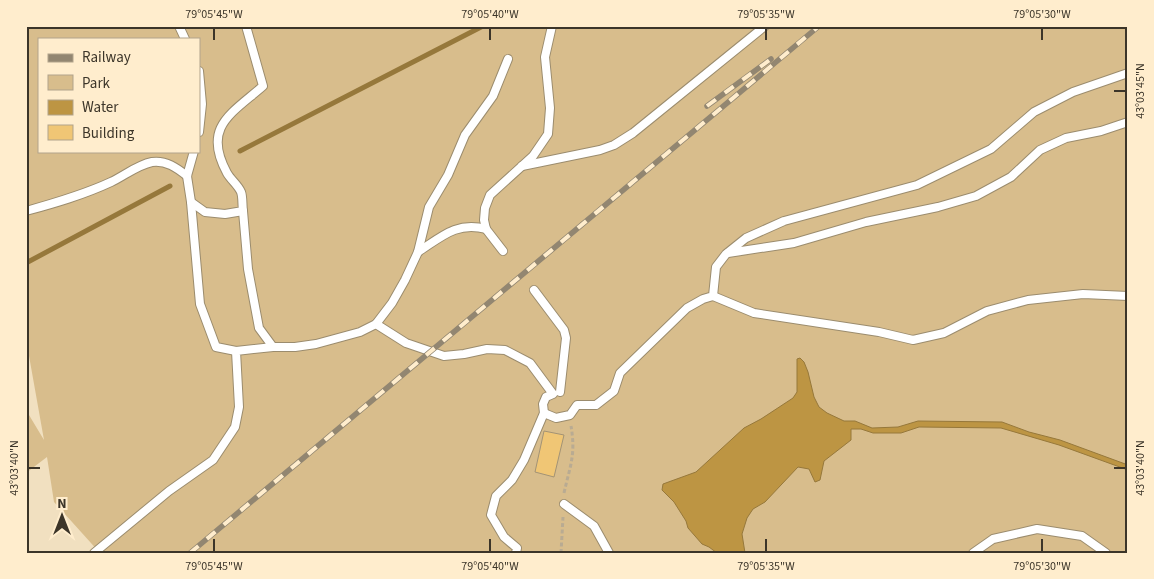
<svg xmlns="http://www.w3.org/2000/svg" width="1154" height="579" font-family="'Source Sans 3',sans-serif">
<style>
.green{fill:#d8bd8c;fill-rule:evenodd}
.water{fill:#bd9543;stroke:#96783b}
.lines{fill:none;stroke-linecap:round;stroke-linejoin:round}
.stream{stroke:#96783b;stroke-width:5}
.building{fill:#f0c675;stroke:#a39375}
.lane-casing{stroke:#9b8c6e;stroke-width:10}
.path{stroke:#b9ab92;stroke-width:3;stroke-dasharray:4 2.5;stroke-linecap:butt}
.lane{stroke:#fff;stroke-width:8}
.rail-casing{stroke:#928671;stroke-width:5.5}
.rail{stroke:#ffedcd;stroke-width:4;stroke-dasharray:11;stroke-linecap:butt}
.ticks{fill:none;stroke:#3c3529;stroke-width:2}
.neatline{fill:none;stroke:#3c3529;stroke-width:2}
.ticks-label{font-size:12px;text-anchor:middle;fill:#3c3529}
</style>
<rect width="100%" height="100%" fill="#f1e0c0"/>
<!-- green -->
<path class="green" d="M26,26H1128V553H100L54,502L47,457L26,473V410L44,440L26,339ZM39,39H199V151H39Z"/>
<!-- water -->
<polygon class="water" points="800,358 804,362 808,372 814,397 819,407 827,413 844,421 855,421 872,428 898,427 918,421 1002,422 1029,432 1060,440 1128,465 1128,470 1059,445 1001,428 919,427 901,433 873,433 861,429 851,429 851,440 824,461 820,480 815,482 809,469 798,467 765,502 753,509 747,518 742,534 745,553 717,553 709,547 702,544 688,528 686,521 674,502 662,490 663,484 696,472 744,428 761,419 793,398 797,392 797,359"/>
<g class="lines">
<!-- stream -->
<g class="stream">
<polyline points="240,151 483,26"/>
<polyline points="26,263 170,186"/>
</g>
</g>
<!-- building -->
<polygon class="building" points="544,431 564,435 554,477 535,472"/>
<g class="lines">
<!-- lane casing -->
<g class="lane-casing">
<g id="lane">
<polyline points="179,26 185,39"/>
<polyline points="199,71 202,104 199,132"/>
<path d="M194,151L187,176L191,202L205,212L225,214L243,211C242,205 243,197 241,192C238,185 231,180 227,173C202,127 231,114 263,86L246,26"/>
<polyline points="522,166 600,150 614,145 633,133 765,26"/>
<polyline points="191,202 200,304 216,347 236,351"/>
<path d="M26,211C55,203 83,195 111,182C124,176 137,165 152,162C166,160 177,168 187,176"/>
<polyline points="503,251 486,229 484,220 485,208 490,195 533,156 548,134 550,108 545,57 552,26"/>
<path d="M418,252C441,237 457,221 486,229"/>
<polyline points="728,253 794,243 866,222 938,207 976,196 1011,177 1040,150 1066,138 1101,131 1128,122"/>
<polyline points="534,290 564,330 566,338 560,392"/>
<polyline points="713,296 754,313 879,332 913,340 944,333 987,311 1028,300 1083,294 1128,296"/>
<polyline points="376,324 406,343 444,356 464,354 487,349 505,350 530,363 553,394 546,397 543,404 544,413 524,460 512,480 496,496 491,515 504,537 517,548 516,553"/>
<polyline points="273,347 295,347 316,344 360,332 376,324 392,303 405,280 418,252 429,207 448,175 465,135 493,96 508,59"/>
<polyline points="544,413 556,418 570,415 577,405 596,405 614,391 620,373 687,308 703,299 713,296 716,267 726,254 746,238 784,221 917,185 991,149 1034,112 1073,92 1128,73"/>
<polyline points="564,504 594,526 609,553"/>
<polyline points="94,553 169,491 213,460 235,427 239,407 236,351 273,347 259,328 248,269 243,211"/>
<polyline points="973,553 993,539 1037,529 1082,536 1106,553"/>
</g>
</g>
<!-- path -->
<g class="path">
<path d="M564,493C570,466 576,455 571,426"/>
<polyline points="561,553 563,517"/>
</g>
<!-- lane -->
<use href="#lane" class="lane"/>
<!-- rail casing -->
<g class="rail-casing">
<g id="rail">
<polyline points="707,106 771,59"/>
<polyline points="190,553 819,26"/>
</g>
</g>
<!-- rail -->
<use href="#rail" class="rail"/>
</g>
<!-- ticks -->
<path class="ticks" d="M214,28V40M490,28V40M766,28V40M1042,28V40M1114,91H1126M28,468H40M1114,468H1126M214,539V552M490,539V552M766,539V552M1042,539V552"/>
<!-- border -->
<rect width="1154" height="579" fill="none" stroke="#ffedcd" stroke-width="55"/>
<!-- legend -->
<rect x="38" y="38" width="162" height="115" fill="#ffedcd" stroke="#b1a38b"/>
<rect x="48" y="54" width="25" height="8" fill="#928671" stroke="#b1a38b"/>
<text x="82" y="62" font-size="15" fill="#3c3529">Railway</text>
<rect x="48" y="75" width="25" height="15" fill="#d8bd8c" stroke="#b1a38b"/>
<text x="82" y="88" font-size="15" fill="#3c3529">Park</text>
<rect x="48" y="100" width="25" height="15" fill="#bd9543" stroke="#b1a38b"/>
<text x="82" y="112" font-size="15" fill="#3c3529">Water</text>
<rect x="48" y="125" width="25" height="15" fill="#f0c675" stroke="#b1a38b"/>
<text x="82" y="138" font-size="15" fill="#3c3529">Building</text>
<!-- north arrow -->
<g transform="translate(62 516)" stroke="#ffedcd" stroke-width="4" paint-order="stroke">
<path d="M0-4L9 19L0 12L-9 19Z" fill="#3c3529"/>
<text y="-8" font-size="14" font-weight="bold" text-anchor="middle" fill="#3c3529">N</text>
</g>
<rect x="28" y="28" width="1098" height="524" class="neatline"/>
<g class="ticks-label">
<text x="214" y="18">79°05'45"W</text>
<text x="490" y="18">79°05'40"W</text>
<text x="766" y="18">79°05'35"W</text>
<text x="1042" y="18">79°05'30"W</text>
<text transform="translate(1140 91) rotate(-90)" y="4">43°03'45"N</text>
<text transform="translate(14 468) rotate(-90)" y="4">43°03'40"N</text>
<text transform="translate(1140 468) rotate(-90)" y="4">43°03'40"N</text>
<text x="214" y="570">79°05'45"W</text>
<text x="490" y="570">79°05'40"W</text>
<text x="766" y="570">79°05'35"W</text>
<text x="1042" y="570">79°05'30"W</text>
</g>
</svg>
